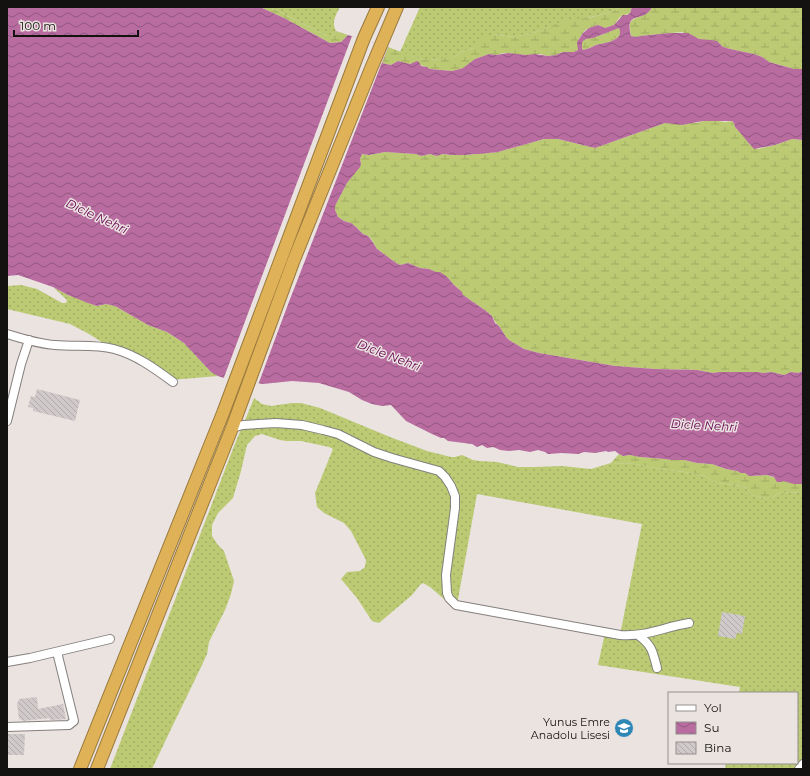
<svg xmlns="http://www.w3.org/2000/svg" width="810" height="776" font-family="Montserrat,sans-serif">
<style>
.grass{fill:url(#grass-dots)}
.wetland{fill:url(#wetland-marsh)}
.water{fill:url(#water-waves);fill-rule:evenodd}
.pier{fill:#eae3e0}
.building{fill:url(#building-back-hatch)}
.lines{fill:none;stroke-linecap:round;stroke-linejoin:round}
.minor-casing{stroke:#847f7c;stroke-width:10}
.highway-casing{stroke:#997a3e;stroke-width:14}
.minor{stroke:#fff;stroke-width:8}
.highway{stroke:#e0b257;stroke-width:12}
.labels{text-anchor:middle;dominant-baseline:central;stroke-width:3;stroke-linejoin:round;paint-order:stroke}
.poi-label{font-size:11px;fill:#141211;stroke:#eae3e0;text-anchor:end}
.water-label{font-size:12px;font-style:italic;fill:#640150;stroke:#eae3e0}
</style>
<defs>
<pattern id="grass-dots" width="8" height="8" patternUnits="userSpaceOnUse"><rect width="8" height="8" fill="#bbca73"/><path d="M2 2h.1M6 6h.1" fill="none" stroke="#a0ac62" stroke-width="1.8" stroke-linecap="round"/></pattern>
<pattern id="wetland-marsh" width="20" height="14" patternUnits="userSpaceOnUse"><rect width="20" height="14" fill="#bbca73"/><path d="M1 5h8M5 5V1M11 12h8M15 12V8" fill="none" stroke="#a0ac62"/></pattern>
<pattern id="water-waves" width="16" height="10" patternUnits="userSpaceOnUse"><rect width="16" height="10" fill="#b86ca0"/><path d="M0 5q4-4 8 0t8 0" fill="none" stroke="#945781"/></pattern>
<pattern id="building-back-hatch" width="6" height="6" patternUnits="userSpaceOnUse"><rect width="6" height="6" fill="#d0c9c9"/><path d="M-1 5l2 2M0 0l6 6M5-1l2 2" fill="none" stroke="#b2acac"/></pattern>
</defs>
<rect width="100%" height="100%" fill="#eae3e0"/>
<!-- grass -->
<g class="grass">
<path d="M270,7H340C336,15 331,22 336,31L332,36H327Z"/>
<polygon points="420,7 620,7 613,11 600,15 551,26 531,34 512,37 494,34 473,48 462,52 456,56 449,58 430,60 423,60 400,52"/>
<polygon points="21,285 37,289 62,303 66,303 67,300 53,287 68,295 97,306 102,305 106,304 115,306 148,325 167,332 184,343 211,372 218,376 170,380 113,349 89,334 70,324 7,309 7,286"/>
<path d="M254,398L262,404L271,406L292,403H301L320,408L390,437L427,451L451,457H455L462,455L473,460L479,461L497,462L518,467H535L562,466L591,469L611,463L636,464L660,469L685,472L706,476L712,481L717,483L741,486L746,488L750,494L758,497L767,499L773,497L778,494L789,492L800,493L803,494V769H725L726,763H797V693H739L740,687L598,665L605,633L620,635L642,524L477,494L457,605L444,599L430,587L423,583L420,585L412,595L379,623L372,621L357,598L341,579L347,572L360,571L365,567L366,560L351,531L344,523L324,513L317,507L315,493L333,449L329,447L301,441H286L280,440L262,434L255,436L247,445L241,471L233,498L218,513L212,525V536L218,545L224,551L234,581L231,594L225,610L209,642L207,654L202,665L171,729L152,769H110C150,664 191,559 231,454C238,435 247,417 254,398Z"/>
</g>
<!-- wetland -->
<g class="wetland">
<polygon points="260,7 270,7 327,36 332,36 336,31 348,35 341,42 330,43 284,18"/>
<path d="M620,7H632L630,13L620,17L614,25L605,28L598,25L592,27L585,30L578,40V50L574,52H563L556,55L548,56L540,54L526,55L504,53L496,55L489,54L475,59L464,68L452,71L430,69C427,67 418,64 414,63C412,63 410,64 408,64C405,63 402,62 398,61L391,65L382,63L388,47L423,60H430L440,59L456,56L462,52L473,48L487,36L494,34L512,37L531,34L558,23L576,19L588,18L600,15L613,11Z"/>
<path d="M652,7H803V69H794L769,62L762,57L754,54L730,49L723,47L719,43L699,39L695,37L682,32L640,36L636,37L631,36C631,34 629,26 630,24C631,16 647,18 652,7Z"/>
<path d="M619,28L621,32C618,42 604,43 596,45C591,47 588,49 583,50C582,47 581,43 583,41C585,38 592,38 595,37C603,35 611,30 619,28Z"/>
<polygon points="710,120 725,122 732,121 734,123 735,127 744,136 750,145 758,149 775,145 792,139 803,140 803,371 798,373 791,372 784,375 771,372 763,373 758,372 719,372 713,373 697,370 655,369 615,366 539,353 524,349 509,340 506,337 499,326 496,323 492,316 486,311 463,295 458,288 453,284 449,279 429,269 420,268 408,263 400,265 396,263 392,260 377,249 372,240 368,236 363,234 356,227 351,223 344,221 338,217 335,210 335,206 347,183 361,164 360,159 362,154 369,155 385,152 416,154 421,156 430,154 437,156 443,154 452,155 466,155 475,154 479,154 498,152 544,139 558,139 595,148 665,123 696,123 703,121"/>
<polygon points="619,454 623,456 630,455 640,457 665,459 671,460 684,460 697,463 712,464 726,469 737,471 741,473 745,473 750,476 767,475 787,482 797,484 803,484 803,494 800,493 789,492 778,494 773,497 767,499 758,497 750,494 746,488 741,486 717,483 712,481 706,476 685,472 660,469 636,464 611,463"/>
</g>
<!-- water -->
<path class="water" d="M7,7H260L284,18L330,43L341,42L348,35L388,47L382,63L391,65L398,61L410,64L417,61L419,62L421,66L427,67L430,69L452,71L460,69L463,68L475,59L489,54L496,55L508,53L526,55L535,54L548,56L556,55L563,52H574L578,50L577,42L583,33L589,28L598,25L605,28L614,25L623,15H627L630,13L632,7H652C644,24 624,9 631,36L636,37L640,36L670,33H688L699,39L711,40L717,41L723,47L730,49L754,54L762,57L769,62L794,69H803V140L792,139L775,145L754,149C747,142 742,134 735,127L734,123L732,121H703L682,125L665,123L595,148L558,139H544L498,152L479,154H475L466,155H452L443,154L437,156L430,154L421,156L416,154L385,152L369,155L362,154L360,159L361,164L360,167L347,183L335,206V210L338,217L344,221L351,223L356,227L363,234L368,236L372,241L377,249L392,260L396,263L400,265L408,263L420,268L429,269L436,272H440L446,276L449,279L453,284L462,292L463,295L486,311L492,316L495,323L499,326L506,337L509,340L524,349L539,353L615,366L655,369L697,370L713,373L719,372H758L763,373L771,372L784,375L791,372L798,373L803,371V484H794L783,481L781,482H777L774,477L767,475L749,476L745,473H741L737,471L726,469L712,464L697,463L684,460H671L665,459L640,457L630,455L623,456L619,454L615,451L608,452L606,451L595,453L584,452L578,454L562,453L548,454L545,452L538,450L530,452L519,450L509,451L500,450L498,449L493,447L487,448L482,445L477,447L472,444L448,441L444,438H441L432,434L406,421L391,405L382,406L372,404L362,400L349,392L319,383L292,381L263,384L224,378L218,376L211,372L184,343L167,332L148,325L115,306L106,304L97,306L88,303L68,295L53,287L18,275L7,276ZM619,28C625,41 604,43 596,45C592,47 588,49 583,50L582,48V43L583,41L586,39L593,38Z"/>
<!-- pier -->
<polygon class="pier" points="352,36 388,47 337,178 287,307 258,385 223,380"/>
<!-- building -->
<g class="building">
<polygon points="37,389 80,400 75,421 33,411 33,408 28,407 31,396 35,397"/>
<polygon points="722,612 745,616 742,634 737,633 735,639 718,636"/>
<polygon points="37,697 38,709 63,704 66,719 50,720 50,718 23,721 22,720 19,719 17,703 18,702 19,699"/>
<polygon points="7,734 25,734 24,755 7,755"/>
</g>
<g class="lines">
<!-- minor casing -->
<g class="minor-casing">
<g id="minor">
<path d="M7,334C23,339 39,344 55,345C74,347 95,344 114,349C136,355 154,368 173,382"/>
<polyline points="7,421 21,364 29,340"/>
<path d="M232,428L243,425L276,423L302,425L323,430L338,434L374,452L392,458L439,471L445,477L451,486L455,496V508L446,575L447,593L449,598L456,605L620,635C646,637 664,627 689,623"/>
<path d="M638,635C652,645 653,652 657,668"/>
<polyline points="7,662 30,658 110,639"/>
<polyline points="7,727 69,725 74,721 57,652"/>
<polyline points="799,769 803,764"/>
</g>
</g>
<!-- highway casing -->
<g class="highway-casing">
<g id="highway">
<polyline points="80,769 223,413 364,38 378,7"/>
<polyline points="97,769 232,428 293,262 370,71 397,7"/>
</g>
</g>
<!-- minor -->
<use href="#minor" class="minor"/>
<!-- highway -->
<use href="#highway" class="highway"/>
</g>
<!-- icons -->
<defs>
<g id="school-disc" transform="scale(1)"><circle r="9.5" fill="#3087b6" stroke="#eae3e0"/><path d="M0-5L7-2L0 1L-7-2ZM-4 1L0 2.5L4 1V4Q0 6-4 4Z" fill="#fff"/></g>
</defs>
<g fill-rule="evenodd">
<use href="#school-disc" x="624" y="728"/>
</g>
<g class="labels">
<!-- poi labels -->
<g class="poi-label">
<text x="610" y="722">Yunus Emre<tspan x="610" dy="13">Anadolu Lisesi</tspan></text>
</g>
<!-- water labels -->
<g class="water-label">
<text transform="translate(97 216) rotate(25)">Dicle Nehri</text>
<text transform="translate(389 355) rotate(21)">Dicle Nehri</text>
<text transform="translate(704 425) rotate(3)">Dicle Nehri</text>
</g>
</g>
<!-- border -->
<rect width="810" height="776" fill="none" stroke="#141211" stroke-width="16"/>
<!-- legend -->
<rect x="668" y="692" width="130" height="72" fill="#eae3e0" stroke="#948f8d"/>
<rect x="676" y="705" width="20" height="6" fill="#ffffff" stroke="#948f8d"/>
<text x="704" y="712" font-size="12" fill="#141211">Yol</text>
<rect x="676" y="722" width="20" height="12" fill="url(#water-waves)" stroke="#948f8d"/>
<text x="704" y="732" font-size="12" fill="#141211">Su</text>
<rect x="676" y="742" width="20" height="12" fill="url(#building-back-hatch)" stroke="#948f8d"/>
<text x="704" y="752" font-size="12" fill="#141211">Bina</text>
<!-- scale -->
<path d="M14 30v6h124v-6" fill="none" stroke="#141211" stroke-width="2"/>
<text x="20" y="30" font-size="12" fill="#141211" stroke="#eae3e0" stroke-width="3" paint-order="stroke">100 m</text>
</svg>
